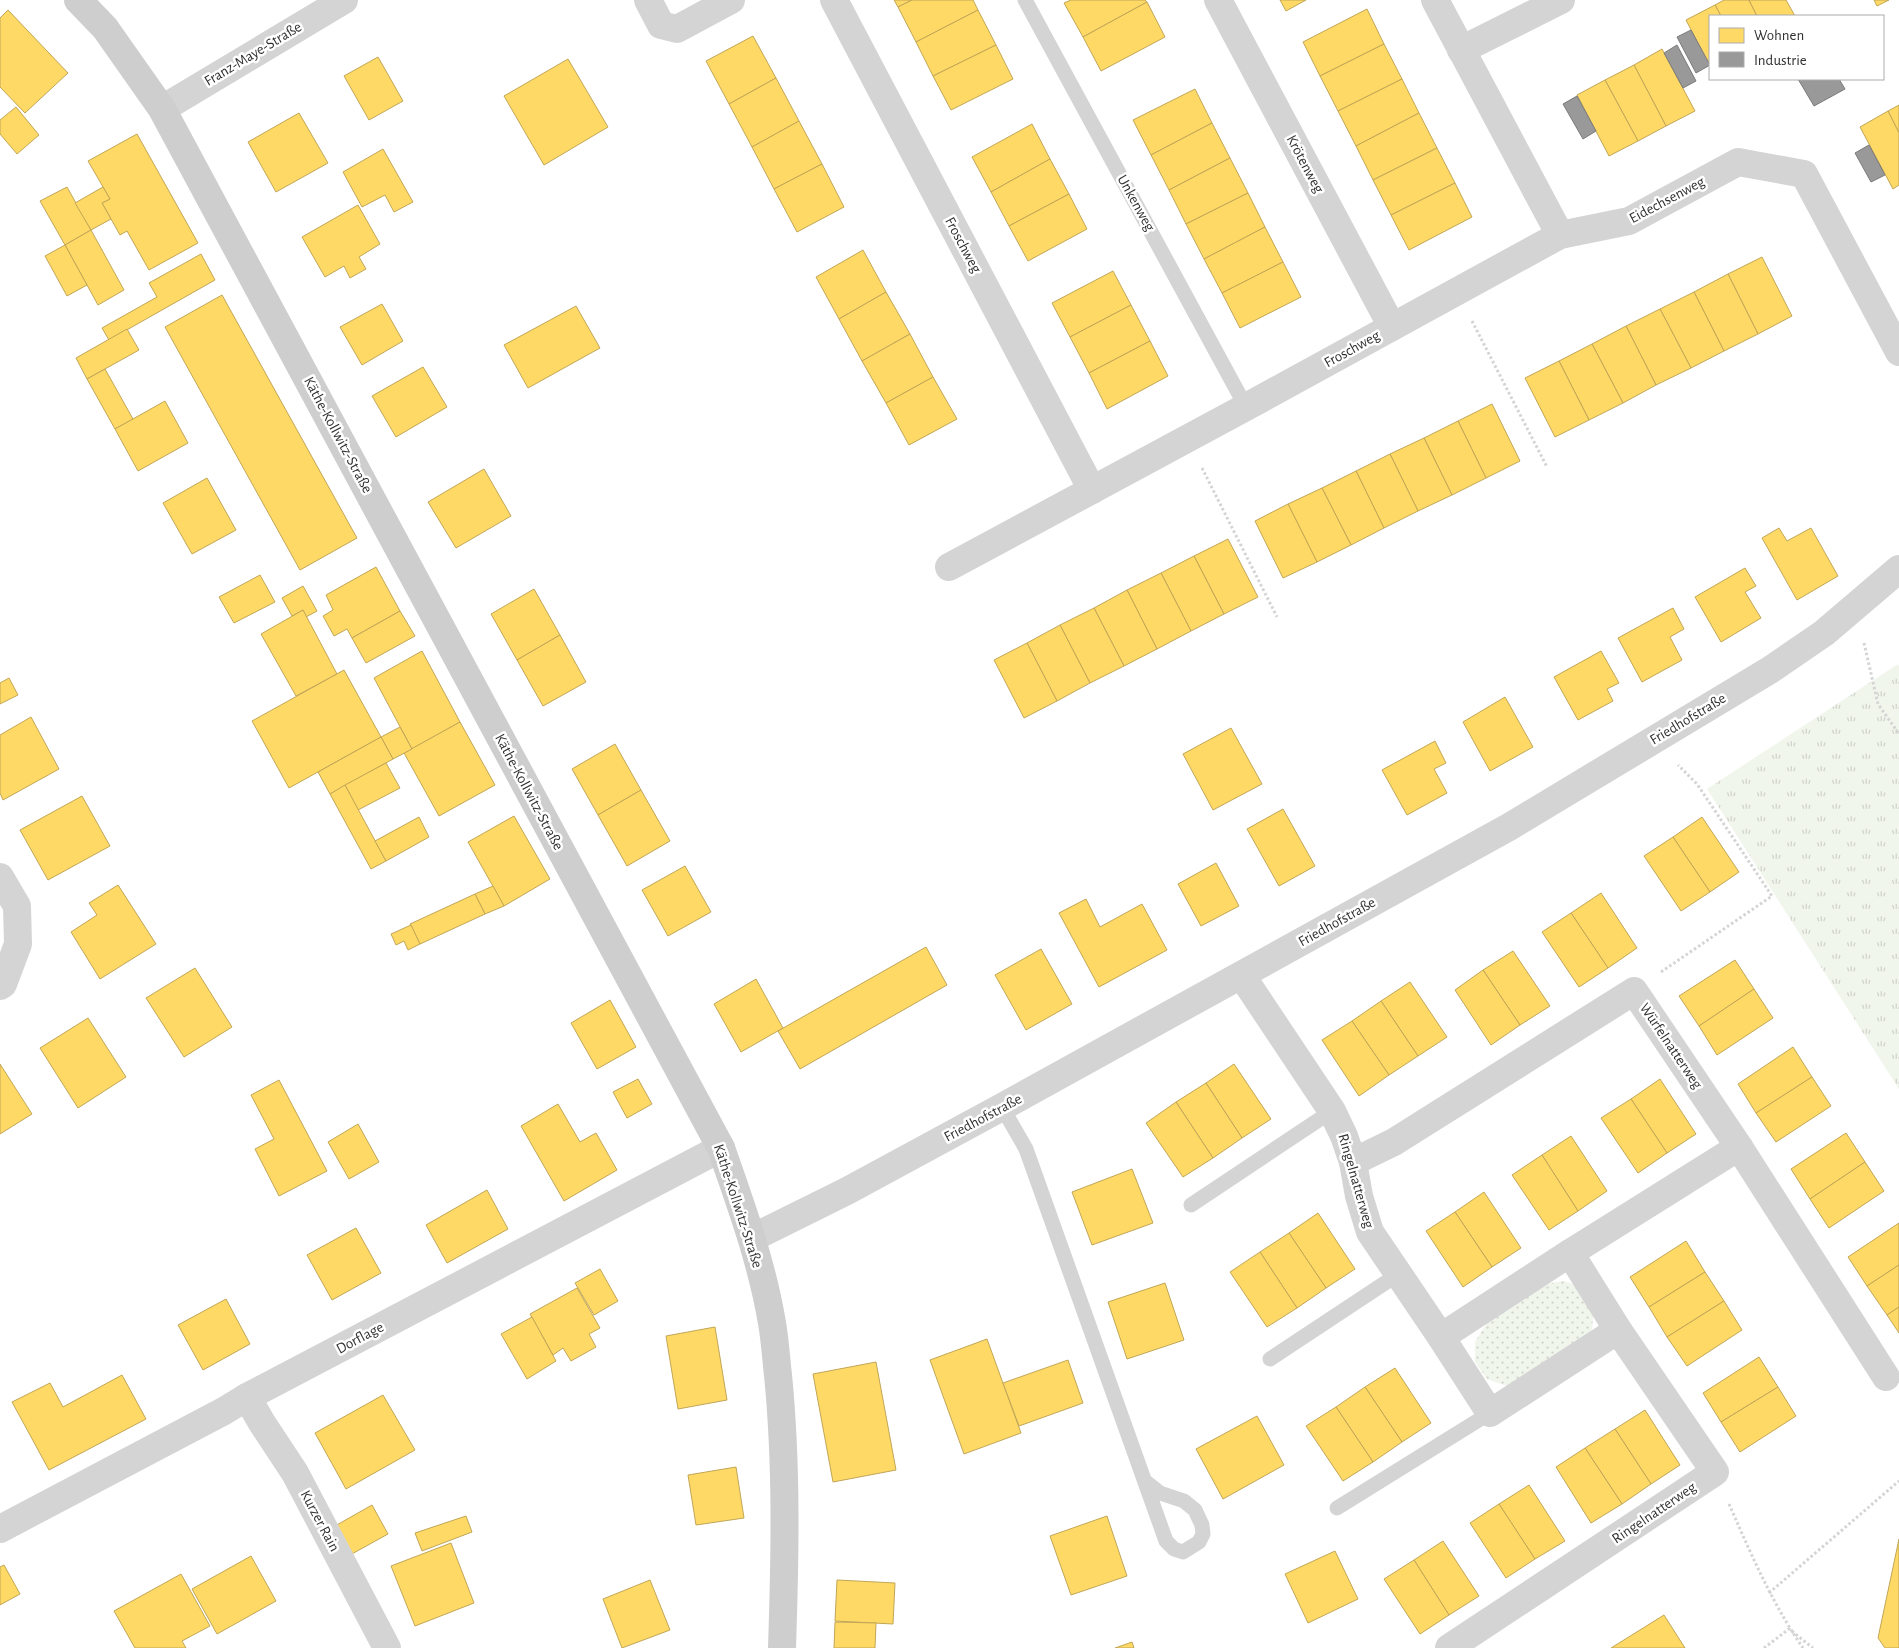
<svg xmlns="http://www.w3.org/2000/svg" width="1899" height="1648" font-family="'Alegreya Sans',sans-serif">
<style>
.grass{fill:url(#grass-dots)}
.park{fill:url(#park-tufts)}
.homes{fill:#ffd966;stroke:#c1a656}
.industry{fill:#999;stroke:#7a7a7a}
.lines{fill:none;stroke-linecap:round;stroke-linejoin:round}
.path{stroke:#d4d4d4;stroke-width:3;stroke-dasharray:2.5 2.5;stroke-linecap:butt}
.lane{stroke:#d4d4d4;stroke-width:15}
.street{stroke:#d4d4d4;stroke-width:28}
.secondary{stroke:#cecece;stroke-width:28}
.labels{text-anchor:middle;dominant-baseline:central;stroke-width:5;stroke-linejoin:round;paint-order:stroke}
.street-label{font-size:15px;fill:#303030;stroke:#fff}
</style>
<defs>
<pattern id="grass-dots" width="8" height="8" patternUnits="userSpaceOnUse" patternTransform="scale(1.25)"><rect width="8" height="8" fill="#f1f6ec"/><path d="M2 2h.1M6 6h.1" fill="none" stroke="#cfd3cb" stroke-width="1.8" stroke-linecap="round"/></pattern>
<pattern id="park-tufts" width="24" height="20" patternUnits="userSpaceOnUse" patternTransform="scale(1.25)"><rect width="24" height="20" fill="#f1f6ec"/><path d="M3 7l-1-3M5 7V3M7 7l1-3M15 17l-1-3M17 17v-4M19 17l1-3" fill="none" stroke="#cfd3cb"/></pattern>
</defs>
<rect width="100%" height="100%" fill="#fff"/>
<!-- grass -->
<polygon class="grass" points="1564,1281 1581,1287 1594,1307 1592,1329 1579,1347 1507,1386 1487,1379 1475,1362 1475,1342 1488,1321 1538,1285"/>
<!-- park -->
<polygon class="park" points="1898,664 1899,666 1899,1089 1707,789"/>
<!-- homes -->
<g class="homes">
<polygon points="894,0 912,0 898,7"/>
<polygon points="912,0 973,0 978,10 916,42 898,7"/>
<polygon points="1071,0 1145,0 1147,2 1083,37 1064,3"/>
<polygon points="1280,0 1306,0 1286,11"/>
<polygon points="1724,0 1749,0 1757,16 1721,16 1715,5"/>
<polygon points="1749,0 1786,0 1795,16 1757,16"/>
<polygon points="1874,0 1889,0 1877,6"/>
<polygon points="1147,2 1165,37 1101,71 1083,37"/>
<polygon points="1715,5 1721,16 1710,16 1710,67 1686,20"/>
<polygon points="1367,9 1384,44 1320,76 1303,42"/>
<polygon points="8,10 68,73 25,113 0,87 0,18"/>
<polygon points="978,10 996,45 933,76 916,42"/>
<polygon points="753,36 776,78 729,104 706,61"/>
<polygon points="1384,44 1402,79 1338,111 1320,76"/>
<polygon points="996,45 1013,79 951,110 933,76"/>
<polygon points="1662,49 1695,111 1666,126 1634,65"/>
<polygon points="378,57 403,101 369,120 344,76"/>
<polygon points="568,59 608,127 544,165 504,96"/>
<polygon points="1634,65 1666,126 1638,141 1605,80"/>
<polygon points="776,78 799,121 752,147 729,104"/>
<polygon points="1402,79 1419,113 1356,146 1338,111"/>
<polygon points="1605,80 1638,141 1609,156 1577,95"/>
<polygon points="1195,89 1212,123 1151,155 1133,120"/>
<polygon points="1899,105 1899,133 1888,111"/>
<polygon points="16,107 39,135 17,154 0,134 0,120"/>
<polygon points="1888,111 1899,133 1899,185 1893,189 1860,127"/>
<polygon points="299,113 328,163 276,192 248,142"/>
<polygon points="1419,113 1437,148 1373,180 1356,146"/>
<polygon points="799,121 822,164 774,189 752,147"/>
<polygon points="1212,123 1230,158 1169,190 1151,155"/>
<polygon points="1032,124 1050,159 991,192 972,157"/>
<polygon points="137,134 198,243 149,270 127,231 120,235 102,203 110,199 88,161"/>
<polygon points="1437,148 1455,183 1391,215 1373,180"/>
<polygon points="383,149 413,202 394,212 385,195 362,207 343,172"/>
<polygon points="1230,158 1248,193 1186,224 1169,190"/>
<polygon points="1050,159 1069,194 1009,226 991,192"/>
<polygon points="822,164 844,207 797,232 774,189"/>
<polygon points="1455,183 1472,217 1409,250 1391,215"/>
<polygon points="67,187 91,230 65,245 40,201"/>
<polygon points="103,187 110,199 102,203 111,219 91,230 75,203"/>
<polygon points="1248,193 1265,227 1204,259 1186,224"/>
<polygon points="1069,194 1087,229 1028,261 1009,226"/>
<polygon points="358,205 380,244 359,257 366,269 350,278 344,266 325,277 302,237"/>
<polygon points="1265,227 1283,262 1222,293 1204,259"/>
<polygon points="91,230 124,290 98,305 65,245"/>
<polygon points="65,245 87,285 67,296 45,256"/>
<polygon points="863,250 886,292 839,319 816,277"/>
<polygon points="201,254 215,280 109,340 102,328 157,297 149,283"/>
<polygon points="1762,257 1792,316 1758,334 1728,274"/>
<polygon points="1283,262 1301,297 1240,328 1222,293"/>
<polygon points="1113,271 1131,305 1070,337 1052,303"/>
<polygon points="1728,274 1758,334 1724,351 1694,292"/>
<polygon points="886,292 910,334 862,361 839,319"/>
<polygon points="1694,292 1724,351 1691,368 1660,309"/>
<polygon points="222,295 357,538 300,570 165,327"/>
<polygon points="382,304 403,341 362,365 340,327"/>
<polygon points="1131,305 1150,341 1089,373 1070,337"/>
<polygon points="576,306 600,348 528,388 504,345"/>
<polygon points="1660,309 1691,368 1656,385 1626,326"/>
<polygon points="1626,326 1656,385 1623,403 1592,344"/>
<polygon points="127,329 139,350 87,379 76,358"/>
<polygon points="910,334 933,377 886,403 862,361"/>
<polygon points="1150,341 1168,376 1107,409 1089,373"/>
<polygon points="1592,344 1623,403 1589,420 1559,361"/>
<polygon points="1559,361 1589,420 1555,437 1525,378"/>
<polygon points="423,367 447,407 396,437 372,396"/>
<polygon points="105,369 133,419 115,429 87,379"/>
<polygon points="933,377 957,419 909,445 886,403"/>
<polygon points="165,401 188,443 138,471 115,429"/>
<polygon points="1492,404 1520,461 1486,478 1458,421"/>
<polygon points="1458,421 1486,478 1452,495 1424,438"/>
<polygon points="1424,438 1452,495 1418,511 1390,454"/>
<polygon points="1390,454 1418,511 1384,528 1356,471"/>
<polygon points="484,469 511,516 456,548 428,502"/>
<polygon points="1356,471 1384,528 1351,545 1322,488"/>
<polygon points="207,478 236,530 192,554 163,503"/>
<polygon points="1322,488 1351,545 1317,562 1288,504"/>
<polygon points="1288,504 1317,562 1283,578 1255,521"/>
<polygon points="1779,528 1787,541 1811,528 1838,576 1797,600 1762,538"/>
<polygon points="1228,539 1258,597 1224,614 1194,556"/>
<polygon points="1194,556 1224,614 1191,631 1161,573"/>
<polygon points="376,567 400,611 352,638 347,629 334,636 323,616 333,610 326,595"/>
<polygon points="1745,568 1756,586 1745,592 1761,618 1721,642 1695,597"/>
<polygon points="1161,573 1191,631 1157,649 1127,590"/>
<polygon points="260,575 275,602 234,623 219,597"/>
<polygon points="303,586 317,611 306,617 303,610 292,616 282,598"/>
<polygon points="534,589 560,635 517,660 491,614"/>
<polygon points="1127,590 1157,649 1124,666 1094,608"/>
<polygon points="1094,608 1124,666 1090,683 1060,625"/>
<polygon points="1673,608 1684,629 1670,637 1682,660 1642,682 1618,638"/>
<polygon points="303,610 337,674 296,696 261,634"/>
<polygon points="400,611 415,636 366,663 352,638"/>
<polygon points="1060,625 1090,683 1057,701 1027,643"/>
<polygon points="560,635 586,682 543,706 517,660"/>
<polygon points="1027,643 1057,701 1024,718 994,660"/>
<polygon points="422,651 460,722 412,749 374,678"/>
<polygon points="1601,651 1619,683 1607,689 1613,701 1578,720 1554,677"/>
<polygon points="344,670 381,737 289,788 252,721"/>
<polygon points="9,678 18,695 0,704 0,683"/>
<polygon points="1505,697 1533,747 1490,771 1463,722"/>
<polygon points="31,717 59,769 3,800 0,793 0,735"/>
<polygon points="460,722 495,785 439,816 404,753"/>
<polygon points="400,727 412,749 393,759 381,737"/>
<polygon points="1231,728 1262,784 1213,810 1183,754"/>
<polygon points="381,737 393,759 330,794 318,772"/>
<polygon points="1435,741 1446,763 1434,769 1447,793 1407,815 1382,770"/>
<polygon points="615,744 641,790 598,815 572,769"/>
<polygon points="386,763 400,788 358,810 345,785"/>
<polygon points="345,785 386,861 371,869 330,794"/>
<polygon points="641,790 670,841 627,866 598,815"/>
<polygon points="82,796 110,846 48,880 20,830"/>
<polygon points="1283,809 1315,866 1279,886 1247,829"/>
<polygon points="514,816 550,879 504,906 468,842"/>
<polygon points="419,817 429,837 386,861 375,841"/>
<polygon points="1702,817 1739,872 1710,892 1673,837"/>
<polygon points="1673,837 1710,892 1681,911 1644,856"/>
<polygon points="1216,863 1239,906 1201,926 1178,884"/>
<polygon points="685,866 711,912 668,936 642,890"/>
<polygon points="118,885 156,944 100,979 71,932 97,915 89,903"/>
<polygon points="493,886 504,906 485,914 475,894"/>
<polygon points="1601,893 1637,948 1608,968 1571,913"/>
<polygon points="475,894 485,914 420,944 410,924"/>
<polygon points="1086,899 1100,927 1142,904 1167,950 1099,987 1059,913"/>
<polygon points="1571,913 1608,968 1579,987 1542,932"/>
<polygon points="411,925 420,944 408,950 404,941 396,945 391,934"/>
<polygon points="926,947 947,985 800,1069 778,1031"/>
<polygon points="1041,949 1072,1004 1026,1030 995,975"/>
<polygon points="1513,951 1550,1006 1520,1025 1483,970"/>
<polygon points="1735,960 1754,989 1699,1026 1679,996"/>
<polygon points="195,968 232,1027 184,1057 146,998"/>
<polygon points="1483,970 1520,1025 1491,1045 1455,990"/>
<polygon points="756,979 783,1028 741,1052 714,1004"/>
<polygon points="1410,982 1447,1037 1418,1056 1381,1001"/>
<polygon points="1754,989 1773,1018 1717,1055 1699,1026"/>
<polygon points="610,1000 636,1047 597,1069 571,1023"/>
<polygon points="1381,1001 1418,1056 1389,1075 1352,1021"/>
<polygon points="88,1018 126,1077 78,1108 40,1048"/>
<polygon points="1352,1021 1389,1075 1359,1096 1322,1040"/>
<polygon points="1793,1047 1812,1077 1756,1113 1738,1084"/>
<polygon points="0,1064 32,1114 0,1134"/>
<polygon points="1234,1064 1271,1119 1242,1138 1206,1083"/>
<polygon points="1812,1077 1831,1106 1776,1142 1756,1113"/>
<polygon points="638,1079 652,1104 627,1118 613,1092"/>
<polygon points="1660,1079 1696,1134 1667,1153 1631,1099"/>
<polygon points="279,1080 327,1171 279,1196 255,1149 274,1139 251,1095"/>
<polygon points="1206,1083 1242,1138 1213,1158 1176,1102"/>
<polygon points="1631,1099 1667,1153 1638,1173 1601,1118"/>
<polygon points="1176,1102 1213,1158 1183,1177 1146,1123"/>
<polygon points="558,1104 580,1142 596,1133 617,1170 564,1201 521,1126"/>
<polygon points="358,1124 379,1162 349,1179 328,1142"/>
<polygon points="1846,1133 1865,1162 1810,1199 1791,1169"/>
<polygon points="1571,1136 1607,1191 1578,1211 1542,1155"/>
<polygon points="1542,1155 1578,1211 1549,1230 1512,1175"/>
<polygon points="1865,1162 1884,1191 1829,1228 1810,1199"/>
<polygon points="1132,1169 1153,1223 1092,1245 1072,1192"/>
<polygon points="487,1190 508,1229 447,1263 426,1225"/>
<polygon points="1484,1192 1521,1248 1492,1267 1455,1212"/>
<polygon points="1455,1212 1492,1267 1463,1287 1426,1231"/>
<polygon points="1318,1213 1355,1269 1326,1288 1289,1233"/>
<polygon points="1899,1223 1899,1265 1867,1286 1848,1257"/>
<polygon points="356,1228 381,1273 332,1300 307,1255"/>
<polygon points="1289,1233 1326,1288 1297,1308 1260,1252"/>
<polygon points="1686,1241 1705,1272 1649,1307 1630,1277"/>
<polygon points="1260,1252 1297,1308 1267,1327 1230,1272"/>
<polygon points="1899,1265 1899,1307 1887,1315 1867,1286"/>
<polygon points="600,1269 618,1301 594,1315 575,1283"/>
<polygon points="1705,1272 1724,1301 1667,1337 1649,1307"/>
<polygon points="1165,1283 1184,1340 1127,1359 1108,1302"/>
<polygon points="577,1288 600,1328 589,1334 596,1347 571,1361 563,1348 553,1355 530,1314"/>
<polygon points="226,1299 250,1344 203,1370 178,1325"/>
<polygon points="1724,1301 1742,1330 1687,1366 1667,1337"/>
<polygon points="1899,1307 1899,1333 1887,1315"/>
<polygon points="532,1317 556,1361 527,1379 501,1334"/>
<polygon points="715,1327 727,1400 678,1409 666,1336"/>
<polygon points="987,1339 1021,1433 964,1454 930,1360"/>
<polygon points="1759,1357 1778,1387 1721,1422 1703,1393"/>
<polygon points="1068,1360 1083,1403 1019,1426 1003,1383"/>
<polygon points="876,1362 896,1470 833,1482 813,1374"/>
<polygon points="1395,1368 1431,1423 1402,1442 1365,1387"/>
<polygon points="122,1375 146,1419 49,1470 12,1402 50,1383 63,1407"/>
<polygon points="1365,1387 1402,1442 1373,1462 1336,1407"/>
<polygon points="1778,1387 1796,1416 1740,1452 1721,1422"/>
<polygon points="383,1395 415,1450 346,1489 315,1433"/>
<polygon points="1336,1407 1373,1462 1343,1481 1306,1426"/>
<polygon points="1645,1410 1680,1465 1651,1484 1615,1429"/>
<polygon points="1257,1416 1284,1465 1223,1499 1196,1449"/>
<polygon points="1615,1429 1651,1484 1622,1504 1585,1448"/>
<polygon points="1585,1448 1622,1504 1591,1523 1556,1467"/>
<polygon points="736,1467 744,1518 696,1525 688,1475"/>
<polygon points="1529,1485 1565,1541 1535,1559 1499,1504"/>
<polygon points="1499,1504 1535,1559 1506,1578 1470,1523"/>
<polygon points="372,1505 388,1534 350,1555 335,1526"/>
<polygon points="466,1516 472,1532 422,1551 415,1533"/>
<polygon points="1107,1516 1127,1576 1071,1595 1050,1536"/>
<polygon points="1899,1539 1899,1648 1885,1648 1878,1638"/>
<polygon points="1443,1541 1479,1596 1449,1615 1414,1560"/>
<polygon points="451,1543 474,1603 415,1626 391,1566"/>
<polygon points="1335,1551 1358,1599 1308,1623 1285,1574"/>
<polygon points="251,1556 276,1601 217,1634 192,1589"/>
<polygon points="1414,1560 1449,1615 1420,1634 1384,1579"/>
<polygon points="4,1565 20,1594 0,1605 0,1567"/>
<polygon points="181,1574 210,1626 182,1641 186,1648 135,1648 114,1611"/>
<polygon points="650,1580 670,1630 622,1648 603,1599"/>
<polygon points="837,1580 895,1583 893,1624 835,1621"/>
<polygon points="1664,1615 1685,1648 1611,1648"/>
<polygon points="835,1622 876,1623 875,1648 834,1648"/>
<polygon points="1132,1642 1134,1648 1115,1648"/>
</g>
<!-- industry -->
<g class="industry">
<polygon points="1691,30 1710,65 1696,73 1677,37"/>
<polygon points="1677,45 1696,81 1683,88 1664,53"/>
<polygon points="1798,79 1839,79 1845,89 1814,106"/>
<polygon points="1577,96 1596,131 1583,139 1563,104"/>
<polygon points="1869,145 1885,175 1871,182 1855,153"/>
</g>
<g class="lines">
<!-- path -->
<g class="path">
<polyline points="1472,321 1547,467"/>
<polyline points="1202,468 1277,617"/>
<polyline points="1864,643 1878,704 1899,734"/>
<polyline points="1661,972 1772,896 1697,784 1678,765"/>
<path d="M1729,1504C1751,1554 1772,1603 1803,1648"/>
<polyline points="1769,1593 1899,1481"/>
<polyline points="1764,1648 1789,1629 1813,1648"/>
</g>
<!-- lane -->
<g class="lane">
<polyline points="1025,0 1246,407"/>
<polyline points="1002,1107 1026,1149 1166,1541 1174,1549 1183,1552 1199,1542 1203,1534 1202,1525 1195,1510 1184,1501 1160,1493 1145,1481"/>
<polyline points="1191,1205 1332,1111"/>
<polyline points="1270,1359 1397,1275"/>
<polyline points="1337,1508 1490,1413"/>
</g>
<!-- street -->
<g class="street">
<polyline points="648,0 661,25 677,29 731,0"/>
<polyline points="834,0 1092,490"/>
<polyline points="1218,0 1392,327"/>
<polyline points="1435,0 1560,235 1629,221 1738,162 1804,174 1899,352"/>
<polyline points="1461,50 1561,0"/>
<polyline points="162,109 344,0"/>
<polyline points="949,567 1246,407 1560,235"/>
<polyline points="0,877 17,906 18,944 3,984 0,986"/>
<polyline points="1242,976 1332,1111 1344,1136 1353,1162 1359,1196 1370,1232 1441,1337 1570,1253 1618,1330 1715,1472 1449,1648"/>
<polyline points="1353,1162 1394,1142 1634,991 1739,1147 1886,1377"/>
<polyline points="752,1238 847,1191 1002,1107 1509,827 1770,670 1824,633 1899,569"/>
<polyline points="1570,1253 1739,1147"/>
<polyline points="1441,1337 1490,1413 1618,1330"/>
<polyline points="247,1397 262,1423 295,1473 387,1648"/>
<polyline points="0,1529 224,1411 247,1397 721,1148"/>
</g>
<!-- secondary -->
<path class="secondary" d="M78,0L105,28L162,109L721,1148C741,1205 762,1263 772,1323C775,1340 776,1358 778,1375C787,1466 785,1557 782,1648"/>
</g>
<g class="labels">
<!-- street labels -->
<g class="street-label">
<text transform="translate(253 54) rotate(-31)">Franz-Maye-Straße</text>
<text transform="translate(1305 164) rotate(62)">Krötenweg</text>
<text transform="translate(1667 200) rotate(-28)">Eidechsenweg</text>
<text transform="translate(1136 203) rotate(61)">Unkenweg</text>
<text transform="translate(963 245) rotate(62)">Froschweg</text>
<text transform="translate(1352 349) rotate(-29)">Froschweg</text>
<text transform="translate(338 435) rotate(62)">Käthe-Kollwitz-Straße</text>
<text transform="translate(1688 719) rotate(-31)">Friedhofstraße</text>
<text transform="translate(529 792) rotate(62)">Käthe-Kollwitz-Straße</text>
<text transform="translate(1337 922) rotate(-29)">Friedhofstraße</text>
<text transform="translate(1671 1046) rotate(56)">Würfelnatterweg</text>
<text transform="translate(983 1118) rotate(-28)">Friedhofstraße</text>
<text transform="translate(1356 1181) rotate(74)">Ringelnatterweg</text>
<text transform="translate(738 1206) rotate(72)">Käthe-Kollwitz-Straße</text>
<text transform="translate(360 1338) rotate(-28)">Dorflage</text>
<text transform="translate(1654 1513) rotate(-34)">Ringelnatterweg</text>
<text transform="translate(320 1521) rotate(62)">Kurzer Rain</text>
</g>
</g>
<!-- legend -->
<rect x="1709" y="15" width="175" height="65" fill="#ffffff" stroke="#acacac"/>
<rect x="1719" y="28" width="25" height="15" fill="#ffd966" stroke="#acacac"/>
<text x="1754" y="40" font-size="15" fill="#303030">Wohnen</text>
<rect x="1719" y="52" width="25" height="15" fill="#999999" stroke="#acacac"/>
<text x="1754" y="65" font-size="15" fill="#303030">Industrie</text>
</svg>
